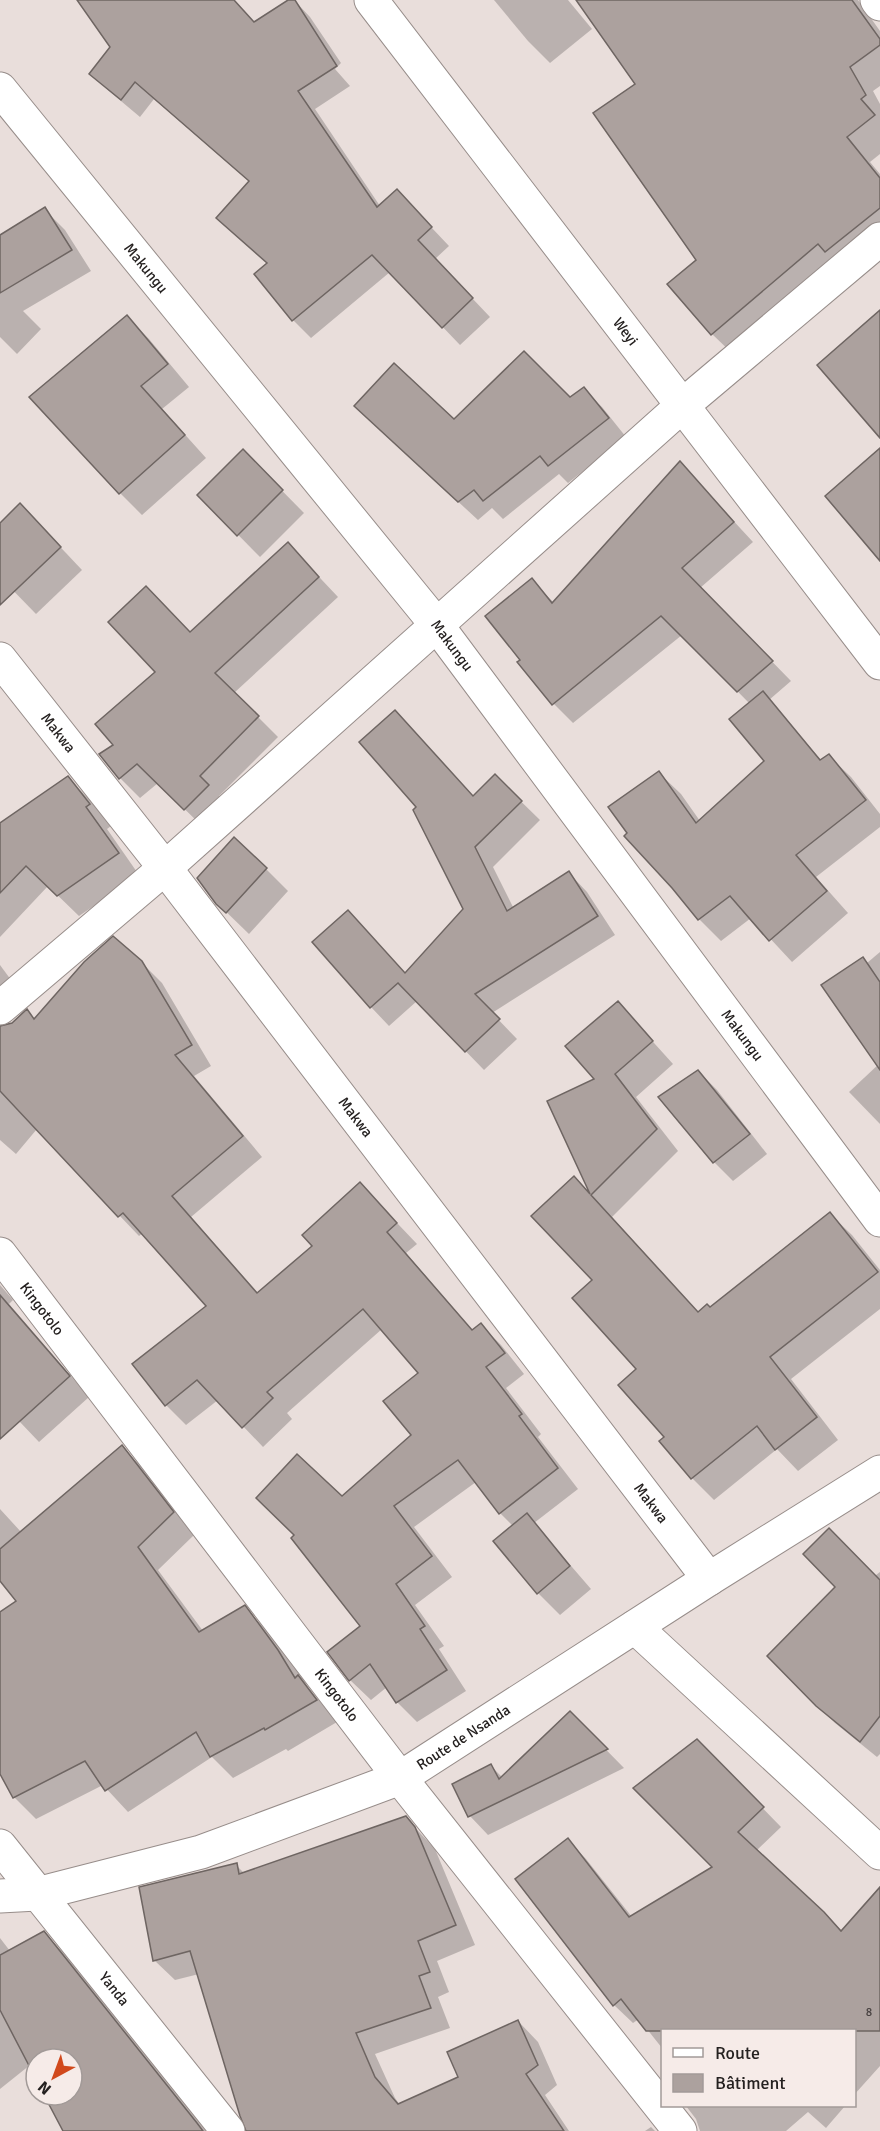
<svg xmlns="http://www.w3.org/2000/svg" width="880" height="2131" font-family="Signika,sans-serif">
<style>
.shadow{fill:#0003}
.building{fill:#aca19e;stroke:#6e6562;stroke-width:1.5}
.lines{fill:none;stroke-linecap:round;stroke-linejoin:round}
.street-casing{stroke:#978d8a;stroke-width:35}
.secondary-casing{stroke:#978d8a;stroke-width:35}
.street{stroke:#fff;stroke-width:33}
.secondary{stroke:#fff;stroke-width:33}
.labels{text-anchor:middle;dominant-baseline:central;stroke-width:5;stroke-linejoin:round;paint-order:stroke}
.number-label{font-size:12px;fill:#474140}
.street-label{font-size:15px;fill:#252120;stroke:#f6ebe8}
</style>
<rect width="100%" height="100%" fill="#e9dedb"/>
<!-- shadow -->
<g class="shadow">
<polygon points="79,0 233,0 255,23 294,0 310,17 341,63 335,69 350,86 315,109 380,206 414,209 449,246 435,259 490,317 460,345 390,272 311,338 293,320 268,264 218,218 250,182 154,99 140,117 109,91 91,74 112,47"/>
<polygon points="494,0 568,0 592,29 550,63 528,41"/>
<polygon points="581,0 858,0 880,31 880,86 873,91 880,104 880,154 870,162 880,174 880,251 736,357 712,334 698,260 637,84"/>
<polygon points="44,209 65,230 91,271 23,311 41,329 17,354 0,337 0,236"/>
<polygon points="127,317 149,339 189,387 162,409 206,458 142,515 120,493"/>
<polygon points="583,389 602,407 626,437 568,483 559,474 503,519 492,508 478,520 375,425 454,421 570,399"/>
<polygon points="243,451 304,513 260,557 199,495"/>
<polygon points="680,463 753,542 700,588 791,681 769,700 822,761 829,756 851,777 880,814 880,827 816,877 848,913 792,962 751,918 721,941 699,919 659,773 681,794 700,821 766,761 750,704 682,635 573,723 554,704 522,660 532,580 554,603"/>
<polygon points="0,525 49,535 82,570 36,614 0,577"/>
<polygon points="288,544 338,597 234,693 278,737 219,796 228,805 205,829 158,783 140,798 120,778 101,755 115,746 158,672 190,633"/>
<polygon points="395,712 474,798 495,776 540,820 493,867 514,909 569,873 587,892 615,935 492,1013 517,1039 484,1070 417,1001 389,1026 371,1007 348,912 406,974 465,909 418,807"/>
<polygon points="68,778 89,799 111,826 107,829 139,875 79,916 48,886 0,937 0,825"/>
<polygon points="266,869 288,891 249,934 217,903"/>
<polygon points="880,952 880,1059 867,963"/>
<polygon points="141,962 162,983 211,1066 194,1076 262,1157 191,1217 259,1294 314,1246 360,1184 417,1244 406,1253 473,1331 481,1325 501,1345 524,1374 506,1388 541,1434 538,1437 578,1489 534,1523 591,1589 560,1615 538,1593 513,1526 500,1513 476,1482 414,1527 452,1577 415,1605 444,1646 439,1649 466,1691 417,1722 397,1702 387,1687 371,1700 350,1680 363,1627 342,1498 413,1435 420,1373 382,1329 287,1413 292,1419 263,1447 218,1400 186,1425 166,1405 208,1306 143,1233 139,1236 37,1129 16,1154 0,1140 0,1047 29,1014 35,1020"/>
<polygon points="0,965 14,984 0,997"/>
<polygon points="618,1003 673,1064 636,1097 678,1151 612,1217 699,1313 710,1309 830,1214 852,1235 880,1270 880,1309 791,1379 838,1440 798,1471 777,1449 714,1500 692,1478 661,1441 666,1437 638,1369 594,1280 574,1178 593,1197 549,1102 596,1080"/>
<polygon points="880,1063 880,1124 849,1092"/>
<polygon points="698,1071 717,1090 767,1154 733,1181 714,1162 661,1097"/>
<polygon points="0,1285 13,1300 9,1304 89,1397 39,1442 0,1401"/>
<polygon points="122,1447 144,1469 194,1535 158,1570 203,1631 244,1607 266,1629 300,1673 308,1687 337,1722 288,1751 286,1749 233,1778 212,1757 128,1812 103,1785 36,1819 14,1797 0,1770 0,1614 18,1601 0,1579 0,1509 22,1533"/>
<polygon points="880,1572 880,1754 877,1757 835,1723 769,1656"/>
<polygon points="570,1713 624,1768 488,1835 470,1816 491,1766 503,1778"/>
<polygon points="716,1760 781,1827 756,1851 843,1932 880,1928 880,2066 854,2095 854,2030 662,2030 662,2048 639,2019 633,2023 614,2005 568,1840 586,1859 632,1917 715,1868"/>
<polygon points="406,1818 435,1849 475,1945 437,1961 449,1992 438,1997 450,2028 375,2054 395,2098 400,2105 460,2077 518,2021 538,2042 557,2085 545,2095 569,2131 324,2131 199,1974 175,1980 154,1960 236,1865 245,1874"/>
<polygon points="44,1933 62,1951 206,2131 65,2131 46,2095 72,2095 72,2059 36,2059 36,2076 30,2065 0,2089 0,1938 10,1951"/>
<polygon points="686,2106 845,2106 826,2128 808,2112 786,2131 700,2131 696,2119"/>
<polygon points="651,2127 655,2131 645,2131"/>
</g>
<!-- building -->
<g class="building">
<polygon points="77,0 234,0 254,22 288,0 295,0 337,66 298,91 377,207 397,189 432,227 418,240 473,298 442,328 372,255 292,321 254,274 267,263 216,218 249,181 135,82 121,100 89,74 110,47"/>
<polygon points="576,0 852,0 880,39 880,45 850,67 866,95 861,99 875,115 847,137 880,178 880,208 825,252 818,244 711,335 667,284 696,260 593,113 635,84"/>
<polygon points="45,207 72,250 0,293 0,235"/>
<polygon points="880,310 880,438 817,365"/>
<polygon points="127,315 168,364 141,386 185,435 119,494 29,397"/>
<polygon points="524,351 570,397 584,387 609,418 548,466 540,456 483,501 474,490 458,502 354,406 394,363 454,419"/>
<polygon points="880,448 880,561 825,496"/>
<polygon points="243,449 283,490 237,536 197,495"/>
<polygon points="680,461 734,522 682,568 773,661 737,692 661,616 552,705 517,662 520,660 485,616 532,578 552,603"/>
<polygon points="20,503 61,547 0,605 0,523"/>
<polygon points="288,542 319,577 215,673 259,716 200,776 209,785 184,810 137,764 119,779 99,754 113,745 95,724 155,672 108,622 146,586 190,632"/>
<polygon points="763,691 820,760 829,754 866,800 796,855 827,891 769,941 730,896 698,920 672,888 624,836 627,833 608,807 659,771 696,823 764,761 729,719"/>
<polygon points="395,710 473,796 495,774 522,801 475,847 507,911 569,871 598,916 475,994 500,1019 465,1052 398,983 370,1008 312,942 348,910 405,973 463,909 413,810 416,807 359,742"/>
<polygon points="68,776 90,804 86,807 119,853 57,896 26,866 0,893 0,823"/>
<polygon points="234,837 267,868 226,913 216,904 197,878"/>
<polygon points="113,936 142,961 192,1045 175,1055 243,1136 172,1196 257,1293 312,1246 302,1235 360,1182 397,1223 387,1232 472,1330 481,1323 505,1353 486,1367 522,1414 519,1416 558,1468 499,1514 458,1460 394,1506 432,1556 396,1584 425,1626 420,1629 447,1670 396,1703 370,1664 349,1681 327,1652 360,1626 291,1538 294,1535 256,1498 297,1454 342,1496 411,1435 383,1401 418,1373 363,1309 267,1392 273,1398 242,1428 197,1380 165,1406 132,1364 206,1306 123,1213 118,1217 0,1091 0,1026 12,1023 27,1009 34,1019 84,962"/>
<polygon points="863,957 880,982 880,1070 821,985"/>
<polygon points="618,1001 653,1041 615,1074 657,1129 591,1195 698,1312 707,1304 710,1307 830,1212 878,1272 770,1357 817,1417 775,1450 757,1426 691,1479 659,1441 664,1437 618,1385 636,1369 572,1298 592,1280 531,1216 574,1176 590,1194 547,1101 594,1079 565,1046"/>
<polygon points="698,1070 750,1134 713,1163 658,1097"/>
<polygon points="0,1295 70,1376 0,1439"/>
<polygon points="122,1445 174,1512 138,1547 199,1632 245,1605 278,1650 295,1678 298,1675 317,1700 265,1730 264,1728 210,1757 196,1732 105,1791 85,1761 13,1798 0,1774 0,1612 16,1601 0,1581 0,1549"/>
<polygon points="527,1513 570,1566 537,1594 493,1541"/>
<polygon points="829,1528 880,1580 880,1716 860,1742 816,1706 767,1656 835,1587 803,1554"/>
<polygon points="570,1711 608,1749 468,1817 452,1784 491,1764 499,1779"/>
<polygon points="697,1739 764,1807 738,1832 824,1912 841,1931 880,1887 880,2031 646,2031 621,1999 613,2006 515,1879 568,1838 629,1917 712,1867 633,1788"/>
<polygon points="406,1816 415,1827 456,1925 418,1941 430,1972 419,1976 431,2008 356,2033 375,2077 398,2104 458,2077 447,2052 518,2020 538,2065 526,2074 564,2131 246,2131 240,2116 190,1951 153,1961 139,1887 237,1863 239,1874"/>
<polygon points="44,1931 197,2123 203,2131 63,2131 44,2095 72,2095 72,2059 36,2059 36,2079 0,2010 0,1955"/>
</g>
<g class="lines">
<!-- street casing -->
<g class="street-casing">
<g id="street">
<path id="s1" d="M371,0L880,663"/>
<polyline points="877,0 880,4"/>
<path id="s2" d="M0,89L436,624L880,1220"/>
<path id="s3" d="M0,659L165,868L709,1579"/>
<polyline points="0,1008 165,868 683,405 880,239"/>
<path id="s4" d="M0,1254L400,1778L680,2131"/>
<polyline points="635,1627 880,1853"/>
<path id="s5" d="M0,1846L228,2131"/>
</g>
</g>
<!-- secondary casing -->
<g class="secondary-casing">
<g id="secondary">
<path id="s6" d="M0,1896L37,1894L201,1852L400,1778L709,1579L880,1472"/>
</g>
</g>
<!-- street -->
<use href="#street" class="street"/>
<!-- secondary -->
<use href="#secondary" class="secondary"/>
</g>
<g class="labels">
<!-- number labels -->
<g class="number-label">
<text x="869" y="2012">8</text>
</g>
<!-- street labels -->
<g class="street-label">
<text stroke="none"><textPath href="#s2" startOffset="231">Makungu</textPath></text>
<text stroke="none"><textPath href="#s1" startOffset="418">Weyi</textPath></text>
<text stroke="none"><textPath href="#s2" startOffset="717">Makungu</textPath></text>
<text stroke="none"><textPath href="#s3" startOffset="94">Makwa</textPath></text>
<text stroke="none"><textPath href="#s2" startOffset="1203">Makungu</textPath></text>
<text stroke="none"><textPath href="#s3" startOffset="580">Makwa</textPath></text>
<text stroke="none"><textPath href="#s4" startOffset="69">Kingotolo</textPath></text>
<text stroke="none"><textPath href="#s3" startOffset="1066">Makwa</textPath></text>
<text stroke="none"><textPath href="#s4" startOffset="555">Kingotolo</textPath></text>
<text stroke="none"><textPath href="#s6" startOffset="494">Route de Nsanda</textPath></text>
<text stroke="none"><textPath href="#s5" startOffset="183">Yanda</textPath></text>
</g>
</g>
<!-- legend -->
<rect x="661" y="2029" width="195" height="78" fill="#f6ebe8" stroke="#a29a98" stroke-width="1.5"/>
<rect x="673" y="2048" width="30" height="9" fill="#ffffff" stroke="#a29a98" stroke-width="1.5"/>
<text x="715" y="2059" font-size="18" fill="#252120">Route</text>
<rect x="673" y="2074" width="30" height="18" fill="#aca19e" stroke="#a29a98" stroke-width="1.5"/>
<text x="715" y="2089" font-size="18" fill="#252120">Bâtiment</text>
<!-- north arrow -->
<g transform="translate(54 2077) rotate(221)"><circle r="28" fill="#f6ebe8" stroke="#a29a98" stroke-width="1.5"/>
<path d="M0-4.5L10 22L0 15L-10 22Z" fill="#d1491c"/>
<text y="-9" font-size="16" font-weight="bold" text-anchor="middle" fill="#252120">N</text>
</g>
</svg>
